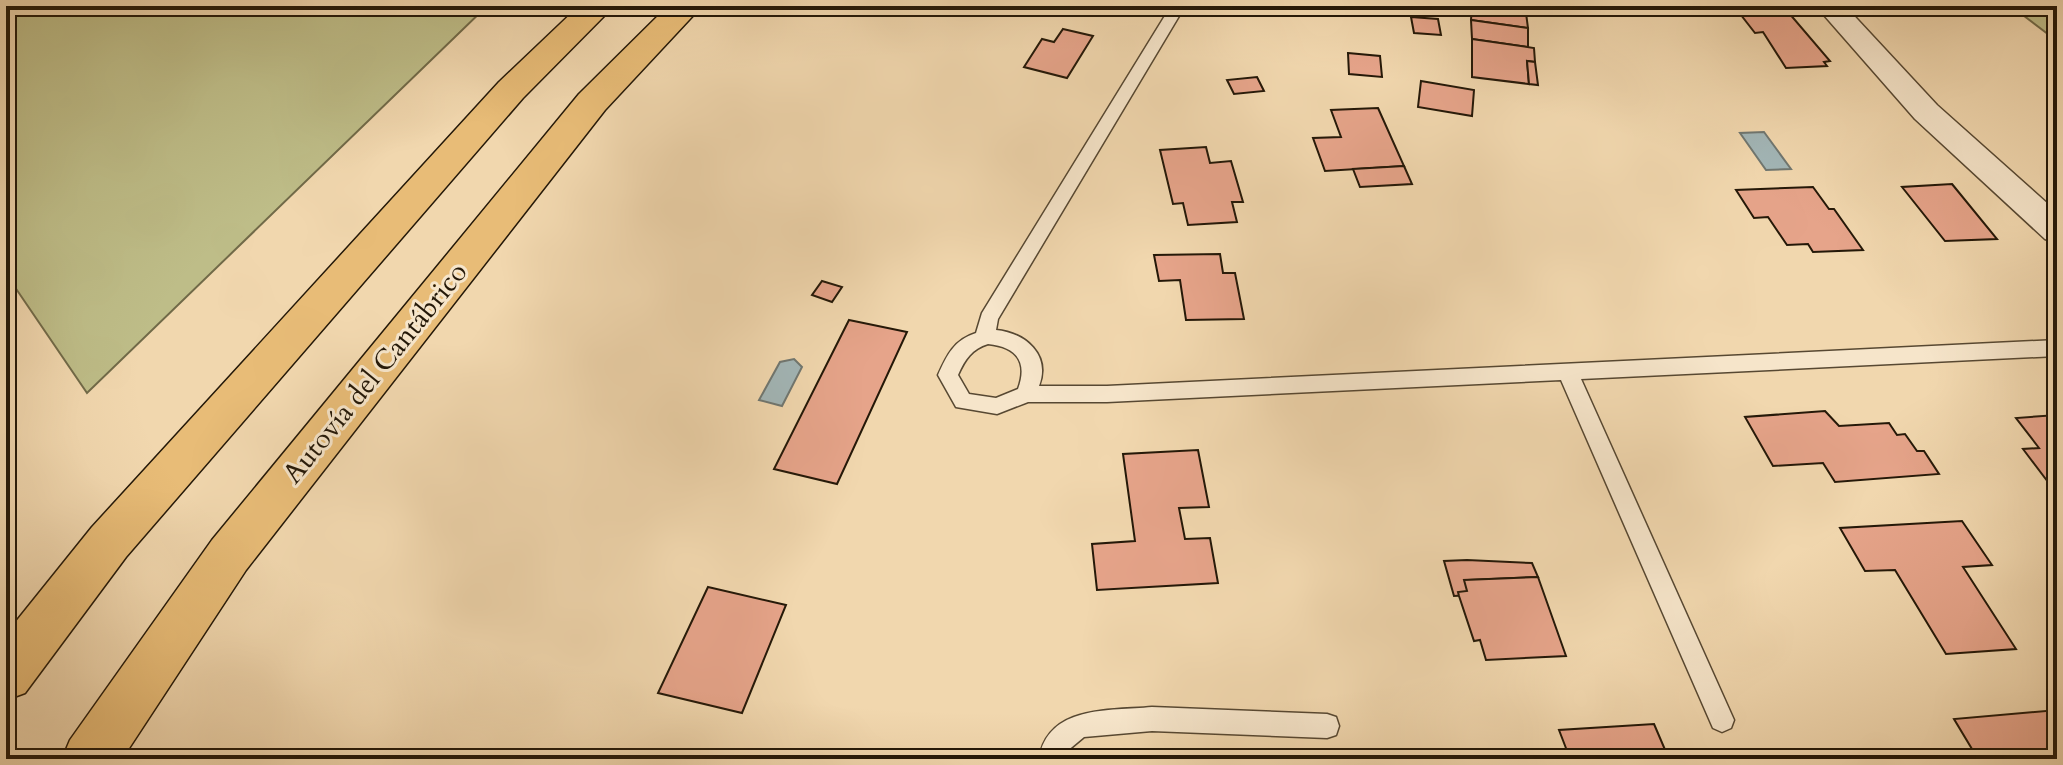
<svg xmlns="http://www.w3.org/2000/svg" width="2063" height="765" font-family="Cardo,serif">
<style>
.green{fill:#bebd88;stroke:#716a48;stroke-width:2}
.water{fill:#a2b6b7;stroke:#707771;stroke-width:2}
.building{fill:#e6a48a;stroke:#241808;stroke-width:2}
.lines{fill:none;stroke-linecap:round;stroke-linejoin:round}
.service-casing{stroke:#574832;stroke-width:3}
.minor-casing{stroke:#574832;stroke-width:3}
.motorway-casing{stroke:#241808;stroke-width:3}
.service{fill:#f6e5ca;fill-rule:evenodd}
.minor{fill:#f6e5ca;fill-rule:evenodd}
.motorway{fill:#e8bc77;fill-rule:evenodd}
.labels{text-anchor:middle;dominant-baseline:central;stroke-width:6;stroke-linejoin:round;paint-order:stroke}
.street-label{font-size:28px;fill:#241808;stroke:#f6e5ca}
</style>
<rect width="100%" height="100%" fill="#f1d7ae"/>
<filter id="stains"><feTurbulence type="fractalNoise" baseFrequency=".0025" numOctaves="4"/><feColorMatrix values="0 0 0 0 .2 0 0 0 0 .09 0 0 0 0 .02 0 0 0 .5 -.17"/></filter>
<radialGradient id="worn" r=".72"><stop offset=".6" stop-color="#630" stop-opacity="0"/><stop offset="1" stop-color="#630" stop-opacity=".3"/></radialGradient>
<!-- green -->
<g class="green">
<polygon points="6,6 487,6 87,393 6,274"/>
<polygon points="2011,6 2057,6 2057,41"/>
</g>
<!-- water -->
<g class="water">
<polygon points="1764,132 1791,169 1766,170 1740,133"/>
<polygon points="794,359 802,367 782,406 759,400 780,362"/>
</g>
<!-- building -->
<g class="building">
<polygon points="1472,6 1473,16 1436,7 1438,6"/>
<polygon points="1472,6 1526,13 1528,28 1471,20"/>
<polygon points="1734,6 1783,6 1830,61 1824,62 1827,66 1786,68 1763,32 1755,33"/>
<polygon points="1411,17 1438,19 1441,35 1414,33"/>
<polygon points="1471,20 1528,28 1528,47 1472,39"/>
<polygon points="1063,29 1093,36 1067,78 1024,67 1042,39 1054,42"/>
<polygon points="1472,39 1534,48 1535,62 1527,61 1529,84 1472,77"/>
<polygon points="1348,53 1380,56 1382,77 1349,74"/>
<polygon points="1527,61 1535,62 1538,85 1529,84"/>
<polygon points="1257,77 1264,91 1234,94 1227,80"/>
<polygon points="1421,81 1474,90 1472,116 1418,107"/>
<polygon points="1378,108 1404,166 1325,171 1313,138 1341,137 1331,110"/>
<polygon points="1206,147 1210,163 1231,161 1243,202 1232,202 1237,222 1188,225 1183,203 1173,204 1160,150"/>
<polygon points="1404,166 1412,184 1360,187 1353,169"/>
<polygon points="1952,184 1997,239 1945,241 1902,187"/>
<polygon points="1813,187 1829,209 1834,209 1863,250 1813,252 1808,244 1787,245 1768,217 1754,218 1736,190"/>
<polygon points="1220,254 1223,273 1235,273 1244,319 1186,320 1180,280 1159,281 1154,255"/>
<polygon points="822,281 842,287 832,302 812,295"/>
<polygon points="849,320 907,332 837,484 774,469"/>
<polygon points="1825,411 1839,426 1889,423 1897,435 1905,434 1917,451 1924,451 1939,474 1835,482 1823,463 1773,466 1745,417"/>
<polygon points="2057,415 2057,485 2051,486 2023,449 2039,448 2016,418"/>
<polygon points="1198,450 1209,507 1179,508 1185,539 1210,538 1218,583 1097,590 1092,544 1135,541 1123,454"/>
<polygon points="1962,521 1992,565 1963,567 2016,649 1946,654 1895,570 1865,571 1840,528"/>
<polygon points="1467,560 1532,563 1538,577 1469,580 1473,595 1454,596 1444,561"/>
<polygon points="1538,577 1566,656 1486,660 1480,640 1474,641 1459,596 1458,592 1467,591 1464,580"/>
<polygon points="708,587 786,605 742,713 658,693"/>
<polygon points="2057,710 2057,759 1978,759 1954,719"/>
<polygon points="1654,724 1669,759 1531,759 1569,756 1559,730"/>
</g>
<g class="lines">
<!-- service casing -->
<g class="service-casing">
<g id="service">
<path d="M1171,6H1185L998,319L996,330C1026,333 1051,355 1039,386H1107L2057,340V356L1581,379L1734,720L1731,728L1722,732L1713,728L1561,380L1107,402H1028L997,414L956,407L938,375C947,355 954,340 976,333L982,313ZM988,344C1017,347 1028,362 1018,389L996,398L969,394L958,375C965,359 972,349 988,344Z"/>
<path d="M1152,707L1327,714L1336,717L1339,726L1336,735L1327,738L1152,731L1084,737L1066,752L1065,759H1039C1048,705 1109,711 1152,707Z"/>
</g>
</g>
<!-- minor casing -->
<g class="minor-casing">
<polygon id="minor" points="1816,6 1845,6 1937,105 2057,212 2057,243 2045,239 1915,119"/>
</g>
<!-- motorway casing -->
<g class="motorway-casing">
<g id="motorway">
<polygon points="579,6 614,6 523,98 126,557 25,693 6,700 6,634 92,527 499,82"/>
<polygon points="668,6 702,6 605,110 246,570 122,759 62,759 70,740 212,540 579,94"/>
</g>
</g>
<!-- service -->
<use href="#service" class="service"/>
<!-- minor -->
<use href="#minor" class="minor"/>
<!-- motorway -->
<use href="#motorway" class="motorway"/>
</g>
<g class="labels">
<!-- street labels -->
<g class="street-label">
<text transform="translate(375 373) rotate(-51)">Autovía del Cantábrico</text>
</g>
</g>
<!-- margin -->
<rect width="2063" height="765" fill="none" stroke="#f1d7ae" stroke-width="32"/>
<rect x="8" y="8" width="2047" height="749" fill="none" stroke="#241808" stroke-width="4"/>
<rect x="16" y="16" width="2031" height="733" fill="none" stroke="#241808" stroke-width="2"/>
<rect width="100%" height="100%" filter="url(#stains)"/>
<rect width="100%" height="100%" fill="url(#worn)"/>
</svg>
